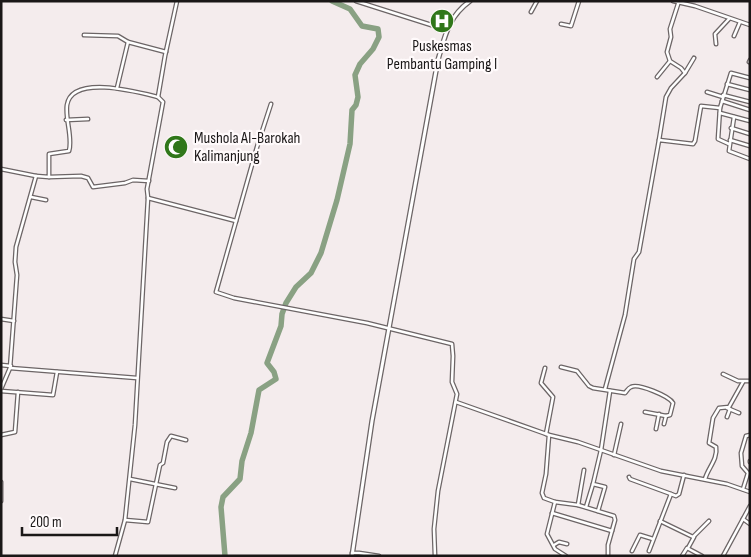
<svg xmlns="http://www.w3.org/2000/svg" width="751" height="557" font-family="'Sofia Sans Condensed',sans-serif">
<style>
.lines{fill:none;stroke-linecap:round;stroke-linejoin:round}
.river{stroke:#89a183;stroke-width:5.5}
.minor-casing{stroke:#6c6566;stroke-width:5}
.tertiary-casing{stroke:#6c6566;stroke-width:5.5}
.minor{stroke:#fff;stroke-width:2.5}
.tertiary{stroke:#fff;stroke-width:3}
.labels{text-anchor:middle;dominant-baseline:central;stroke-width:4.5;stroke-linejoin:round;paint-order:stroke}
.poi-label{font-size:16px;fill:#1a1717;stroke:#fffafb}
</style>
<rect width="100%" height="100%" fill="#f4eced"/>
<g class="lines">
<!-- river -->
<polyline class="river" points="225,556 221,507 223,497 240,479 242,461 251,433 259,390 276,379 274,372 267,363 281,326 282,314 286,303 296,287 311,273 321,253 337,200 350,144 352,110 356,105 358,97 355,75 360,64 373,49 379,37 378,29 362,26 350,9 332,1"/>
<!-- minor casing -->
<g class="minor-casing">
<g id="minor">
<polyline points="356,1 447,30"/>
<polyline points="673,1 695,6 750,25"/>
<polyline points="531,12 537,1"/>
<polyline points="561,24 571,26 579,1"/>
<polyline points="84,35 118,36 128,42 166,52"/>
<polyline points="734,36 740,22"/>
<polyline points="716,44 715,34 729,19"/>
<polyline points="749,62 750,60"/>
<polyline points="685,73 694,58"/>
<polyline points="657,77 670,61"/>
<polyline points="727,84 750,90"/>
<polyline points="117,88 128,42"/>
<polyline points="707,92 723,97"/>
<polyline points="723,95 750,102"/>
<polyline points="158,97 165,56 177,1"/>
<polyline points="722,101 750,110"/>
<polyline points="271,104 257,147 216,292 234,298 367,323 452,344 453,356 452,382 457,394 438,491 434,529 435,556"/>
<polyline points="720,113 750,121"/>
<polyline points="734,117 729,151 750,159"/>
<polyline points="66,120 88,119"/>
<polyline points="731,128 750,134"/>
<polyline points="659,140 666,97 671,88 685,73 681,68 670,61 667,52 671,37 670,29 679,1"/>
<polyline points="730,140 750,146"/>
<polyline points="729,144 718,139 720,108 731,73 750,78"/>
<polyline points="1,169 36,176 16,247 15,262 17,275 10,368 1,389"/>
<path d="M36,176L49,177V154L69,151C73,138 65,119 67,105C72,74 138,92 158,97L163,102L147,189L148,198L135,425L125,520L115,556"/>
<polyline points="49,177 81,176 88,178 93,187 125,183 133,180 149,181"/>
<polyline points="31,197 46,200"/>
<polyline points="148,198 236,221"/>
<polyline points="1,319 14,321"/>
<polyline points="1,365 11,366"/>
<path d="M561,367L577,371L589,386L593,388L625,393C627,391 628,388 631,387C638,383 669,396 673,403L670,415L666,416L664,424"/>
<polyline points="10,368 137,378"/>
<polyline points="545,368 541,383 553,397 546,434"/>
<polyline points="723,374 738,381 750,381"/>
<polyline points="605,389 625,315 634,259 639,252 659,140 693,144 695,141 701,106 720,108"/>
<polyline points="1,391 53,395 57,372"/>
<polyline points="456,402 549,435 578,442 661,471 727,484 750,492"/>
<polyline points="727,408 739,413"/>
<polyline points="645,412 666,416"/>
<polyline points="727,417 730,409"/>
<polyline points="656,429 659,414"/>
<polyline points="1,435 15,432 18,392"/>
<polyline points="549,435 546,474 542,493 544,498 555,502 547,534 555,549 566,556"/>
<polyline points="614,455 621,424"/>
<polyline points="750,462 750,461"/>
<polyline points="629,477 630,479 671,494"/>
<polyline points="130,479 175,488"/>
<path d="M705,479C708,468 718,459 716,447L709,443L713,418L719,408L729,407L743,382"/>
<polyline points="1,482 1,501"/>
<polyline points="743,489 748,473 742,466 741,453 746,436 750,435"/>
<polyline points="555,502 578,505 614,516 615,520 608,545 608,556"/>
<polyline points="578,505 584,470"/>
<polyline points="586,507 593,484"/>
<polyline points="598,511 605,487 593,484 601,450 610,391"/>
<polyline points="552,513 612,531"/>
<polyline points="743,519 750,524"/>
<polyline points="125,520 148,522 160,465 163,463 167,442 171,436 186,440"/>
<polyline points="660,521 693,537 709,521"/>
<polyline points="554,545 559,542 567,544"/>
<polyline points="688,548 694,537"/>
<polyline points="632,551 640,535 653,539"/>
<polyline points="649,551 671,494 676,496 679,494 684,475"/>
<polyline points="352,553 359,553 379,556"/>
<polyline points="682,556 687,548 702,556"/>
<polyline points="723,556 750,506"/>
</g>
</g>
<!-- tertiary casing -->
<g class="tertiary-casing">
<path id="tertiary" d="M352,556L372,421L438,60C445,36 448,17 470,1"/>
</g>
<!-- minor -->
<use href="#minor" class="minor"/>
<!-- tertiary -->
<use href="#tertiary" class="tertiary"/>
</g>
<!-- icons -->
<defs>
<g id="hospital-disc" transform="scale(1.25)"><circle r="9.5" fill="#30771a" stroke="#fffafb"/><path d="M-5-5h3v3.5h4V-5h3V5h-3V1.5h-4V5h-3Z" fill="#fff"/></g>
<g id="mosque-disc" transform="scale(1.25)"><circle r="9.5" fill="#30771a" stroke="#fffafb"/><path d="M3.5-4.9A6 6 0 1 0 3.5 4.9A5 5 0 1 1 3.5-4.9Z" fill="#fff"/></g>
</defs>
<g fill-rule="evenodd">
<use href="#hospital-disc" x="442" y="21"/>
<use href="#mosque-disc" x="176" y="147"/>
</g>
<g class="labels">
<!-- poi labels -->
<g class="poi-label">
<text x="442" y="46">Puskesmas<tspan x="442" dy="18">Pembantu Gamping I</tspan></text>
<text x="194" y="138" text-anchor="start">Mushola Al-Barokah<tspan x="194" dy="18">Kalimanjung</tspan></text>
</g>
</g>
<!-- border -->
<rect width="751" height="557" fill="none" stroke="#1a1717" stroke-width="5"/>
<!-- scale -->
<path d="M22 527v8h95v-8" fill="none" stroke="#1a1717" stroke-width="2.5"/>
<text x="30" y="527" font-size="15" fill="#1a1717" stroke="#fffafb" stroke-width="4" paint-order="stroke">200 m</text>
</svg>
